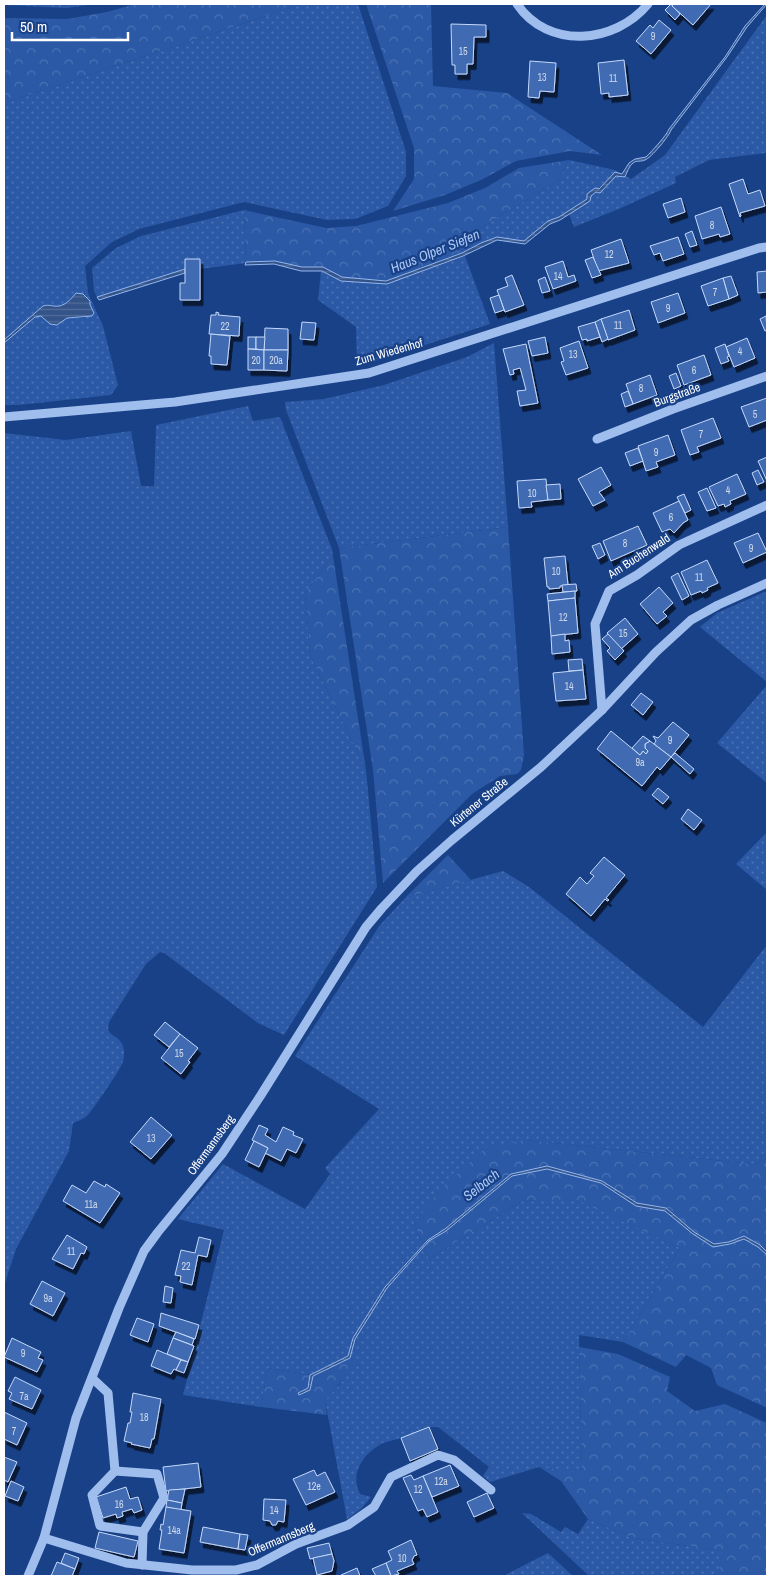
<svg xmlns="http://www.w3.org/2000/svg" width="771" height="1580" font-family="'Archivo Narrow',sans-serif">
<style>
.grass{fill:url(#grass-dots)}
.forest{fill:url(#forest-crowns)}
.water{fill:url(#water-rules);stroke:#92b7f0}
.building{fill:#406ab1;stroke:#c5d9fa;filter:url(#shadow)}
.lines{fill:none;stroke-linecap:round;stroke-linejoin:round}
.minor{stroke:#9fbded;stroke-width:9}
.labels{text-anchor:middle;dominant-baseline:central;stroke-width:4.5;stroke-linejoin:round;paint-order:stroke}
.number-label{font-size:10px;fill:#cfdaec}
.street-label{font-size:12px;fill:#fff;stroke:#184188}
.water-label{font-size:14px;font-style:italic;fill:#abc7f5;stroke:#184188}
</style>
<defs>
<pattern id="grass-dots" width="8" height="8" patternUnits="userSpaceOnUse" patternTransform="scale(1.25)"><rect width="8" height="8" fill="#2b59a6"/><path d="M2 2h.1M6 6h.1" fill="none" stroke="#4b72b3" stroke-width="1.8" stroke-linecap="round"/></pattern>
<pattern id="forest-crowns" width="20" height="18" patternUnits="userSpaceOnUse" patternTransform="scale(1.25)"><rect width="20" height="18" fill="#2b59a6"/><path d="M2 6a3 3 0 1 1 6 0M12 15a3 3 0 1 1 6 0" fill="none" stroke="#4b72b3"/></pattern>
<pattern id="water-rules" width="6" height="5" patternUnits="userSpaceOnUse" patternTransform="scale(1.25)"><rect width="6" height="5" fill="#345388"/><path d="M0 2.5h6" fill="none" stroke="#526d9a"/></pattern>
<filter id="shadow"><feDropShadow dx="3" dy="5.5" stdDeviation="0" flood-color="#0009"/></filter>
</defs>
<rect width="100%" height="100%" fill="#184188"/>
<!-- grass -->
<g class="grass">
<path d="M302,4H358L406,152V176L388,206L355,219L327,220L244,202L139,229L112,242L85,266L88,293L103,326L118,385L111,395L19,405H4V343L35,317L41,316L50,324L57,325L66,318H85L92,309L90,305L76,293C72,298 66,305 59,306C53,307 50,304 43,306L4,340V103Z"/>
<polygon points="767,15 767,153 709,160 675,177 676,183 621,208 574,227 569,214 590,201 591,196 596,192 600,193 616,176 625,176 631,179 665,155"/>
<polygon points="569,160 615,170 621,174 615,173 587,199 559,217 548,221 524,241 497,237 481,243 463,252 459,241 558,181"/>
<polygon points="244,210 246,263 200,269 200,259 185,259 185,269 97,297 94,291 92,268 116,248 141,236"/>
<polygon points="465,256 490,324 357,367 356,327 318,300 321,271 341,281 387,284"/>
<polygon points="494,343 508,527 339,548 286,410 285,402 324,399 384,385 467,357"/>
<path d="M248,406L253,421L280,417L332,549L333,556L305,593L310,655L366,770L377,887L284,1035L258,1023L164,953L160,952L146,964L109,1022C105,1038 118,1033 123,1046C125,1052 124,1059 122,1064C118,1073 94,1108 87,1116C83,1119 78,1121 73,1123L69,1151L16,1249L4,1286V433L66,440L131,431L141,486H154L156,425Z"/>
<polygon points="767,591 767,682 700,627 717,613"/>
<polygon points="767,685 767,783 717,743"/>
<polygon points="767,832 767,890 736,864"/>
<polygon points="503,871 529,887 703,1027 767,945 767,1159 752,1164 526,1140 414,1223 423,1245 385,1287 353,1338 348,1356 310,1375 268,1368 261,1407 183,1395 224,1230 178,1219 223,1164 305,1209 330,1174 325,1168 379,1109 295,1056 380,925 405,898"/>
<path d="M575,1198L680,1248L623,1342L579,1335L582,1474L539,1467L490,1482L483,1476L489,1467L438,1427C425,1426 414,1434 401,1438C395,1440 389,1441 383,1443C364,1453 349,1473 360,1494L371,1497L361,1509L347,1519L325,1400L340,1384L354,1360L350,1358L355,1339L387,1288L424,1247L429,1259L522,1201Z"/>
<polygon points="522,1513 531,1514 561,1532 565,1527 578,1534 588,1519 633,1538 723,1551 718,1576 589,1576"/>
<polygon points="548,1553 573,1576 503,1576"/>
</g>
<!-- forest -->
<g class="forest">
<polygon points="4,4 94,4 67,8 4,5"/>
<polygon points="135,4 302,4 4,103 4,18 67,19 107,12"/>
<polygon points="366,4 431,4 433,86 507,93 602,155 570,151 516,161 481,180 445,195 393,211 414,179 414,148"/>
<polygon points="569,160 558,181 459,241 463,252 386,281 342,277 323,267 302,267 275,261 246,262 244,210 326,228 356,226 448,203 485,188 519,168"/>
<polygon points="508,527 524,755 521,770 517,774 500,776 472,794 383,883 373,770 339,548"/>
<polygon points="333,556 366,770 310,655 305,593"/>
<polygon points="448,855 471,880 405,898"/>
<polygon points="526,1140 752,1164 767,1159 767,1252 760,1245 744,1236 729,1242 714,1244 694,1232 666,1208 637,1203 602,1181 547,1166 511,1174 445,1229 428,1240 423,1245 414,1223 445,1185 487,1147"/>
<polygon points="547,1169 601,1183 636,1206 665,1211 693,1234 713,1246 730,1244 744,1239 758,1247 767,1255 767,1408 717,1385 711,1368 686,1355 676,1367 623,1342 680,1248 575,1199 522,1201 429,1259 424,1247 429,1241 446,1231 512,1176"/>
<polygon points="579,1347 618,1354 670,1377 667,1391 695,1411 725,1404 767,1423 767,1576 718,1576 722,1551 633,1538 588,1519 561,1481 539,1467 582,1473"/>
<path d="M350,1358L355,1360C347,1375 337,1388 325,1400L327,1415L261,1407L268,1368L310,1375L308,1388L299,1392L310,1390L313,1376Z"/>
</g>
<!-- water -->
<g class="water">
<path d="M765,4H767L747,27L727,57L671,130C670,135 651,158 645,160C641,162 637,160 633,163C629,166 627,172 625,177L616,176L600,193L596,192L591,196L590,201L560,220L550,224L525,244L497,240L463,256L387,284L341,281L322,271H301L274,264L245,265L246,262L275,261L302,267H323L342,277L386,281L462,253L481,243L497,237L524,241L548,221L559,217L587,199V194L595,188L599,189L615,172L622,174L629,163L635,159L646,157C652,151 667,135 669,129L725,57L745,26Z"/>
<polygon points="185,269 185,273 99,300 97,297"/>
<path d="M76,293L83,294L90,301V305L94,313L92,316L67,318L57,325L50,324L41,316L35,317L4,343V340L43,306C50,304 53,307 59,306C66,305 72,298 76,293Z"/>
<polygon points="547,1166 602,1181 637,1203 666,1208 694,1232 714,1244 729,1242 744,1236 760,1245 767,1252 767,1255 758,1247 744,1239 730,1244 713,1247 693,1234 665,1211 636,1206 601,1183 547,1169 512,1176 446,1231 429,1241 387,1288 355,1339 350,1358 313,1376 310,1390 299,1395 298,1393 308,1388 310,1375 348,1356 353,1338 385,1287 428,1240 445,1229 511,1174"/>
</g>
<!-- building -->
<g class="building">
<polygon points="671,4 680,14 675,20 665,10"/>
<polygon points="673,4 711,4 693,25 672,6"/>
<polygon points="659,20 671,30 651,54 636,41 650,25 653,28"/>
<polygon points="451,24 486,25 486,37 474,37 473,64 467,64 467,74 455,74 455,65 452,65"/>
<polygon points="624,60 628,95 609,97 609,93 601,94 598,63"/>
<polygon points="530,61 556,63 554,92 540,91 539,98 528,97"/>
<polygon points="743,179 748,194 760,190 765,206 740,213 741,216 740,217 729,184"/>
<polygon points="681,198 685,212 668,218 663,204"/>
<polygon points="721,207 730,234 720,237 719,234 702,239 695,216"/>
<polygon points="692,231 697,245 690,247 685,234"/>
<polygon points="678,237 684,254 663,261 660,253 654,255 650,246"/>
<polygon points="621,239 629,263 598,271 591,250"/>
<polygon points="593,257 601,275 592,278 585,260"/>
<polygon points="185,259 200,259 200,300 180,300 180,283 185,283"/>
<polygon points="563,261 568,277 574,275 576,281 553,289 545,267"/>
<polygon points="767,271 767,292 758,293 757,272"/>
<polygon points="512,275 524,305 505,312 497,290 508,286 505,278"/>
<polygon points="731,276 738,295 729,299 723,278"/>
<polygon points="545,277 550,291 542,293 538,280"/>
<polygon points="723,278 729,299 708,306 701,286"/>
<polygon points="678,293 685,313 658,323 651,302"/>
<polygon points="499,295 504,310 495,313 490,298"/>
<polygon points="629,310 635,330 608,340 601,319"/>
<polygon points="216,312 219,313 218,315 240,317 239,336 209,334 211,315 216,315"/>
<polygon points="766,316 767,330 765,331 760,319"/>
<polygon points="601,319 608,339 602,342 595,322"/>
<polygon points="302,322 316,323 314,340 300,339"/>
<polygon points="595,322 600,337 587,341 587,339 582,340 578,327"/>
<polygon points="265,328 288,329 288,350 264,350"/>
<polygon points="211,334 230,336 227,365 211,364 211,356 209,356"/>
<rect x="248" y="337" width="8" height="12"/>
<polygon points="256,337 265,337 264,350 256,349"/>
<polygon points="545,337 548,353 532,356 528,341"/>
<polygon points="747,338 755,358 734,367 726,347"/>
<polygon points="579,341 588,368 566,375 561,362 564,361 560,348"/>
<polygon points="526,344 538,403 520,406 517,391 526,390 521,371 520,368 513,370 514,374 510,375 503,349"/>
<polygon points="725,344 729,356 727,357 729,361 721,364 715,348"/>
<polygon points="248,349 264,350 264,370 248,370"/>
<polygon points="264,350 288,350 287,371 264,370"/>
<polygon points="704,355 711,375 684,385 677,365"/>
<polygon points="676,373 681,386 674,389 669,376"/>
<polygon points="650,375 657,395 633,404 626,384"/>
<polygon points="628,391 633,404 625,407 621,394"/>
<polygon points="767,398 767,420 749,427 741,407"/>
<polygon points="713,418 721,438 697,447 699,452 690,455 681,430"/>
<polygon points="668,435 675,455 656,462 658,467 646,471 638,446"/>
<polygon points="638,448 643,461 630,466 625,453"/>
<polygon points="767,457 767,481 758,461"/>
<polygon points="601,467 611,485 599,492 605,500 593,506 578,479"/>
<polygon points="758,470 764,482 757,485 752,473"/>
<polygon points="737,474 746,494 730,501 731,504 725,507 724,504 718,506 709,487"/>
<polygon points="546,479 548,500 531,502 532,507 519,508 517,481"/>
<polygon points="560,484 561,499 548,500 546,485"/>
<polygon points="707,488 716,508 707,511 698,492"/>
<polygon points="684,494 691,510 685,513 677,497"/>
<polygon points="679,501 688,520 683,523 674,533 670,529 662,532 653,513"/>
<polygon points="638,526 647,545 611,561 603,541"/>
<polygon points="758,533 767,552 743,563 734,543"/>
<polygon points="600,543 605,555 598,559 592,546"/>
<polygon points="565,556 568,585 560,586 560,588 549,589 549,587 547,587 544,558"/>
<polygon points="707,560 718,583 707,588 708,590 702,593 701,591 691,595 681,572"/>
<polygon points="678,573 689,596 682,600 671,577"/>
<polygon points="576,584 577,591 563,592 562,585"/>
<polygon points="659,587 673,603 663,612 667,616 657,624 640,604"/>
<polygon points="575,591 575,598 548,601 547,594"/>
<polygon points="575,598 578,633 551,636 548,601"/>
<polygon points="625,618 638,634 621,649 607,633"/>
<polygon points="565,634 565,641 569,640 570,652 552,654 551,636"/>
<polygon points="608,634 624,651 615,660 607,651 610,648 602,639"/>
<polygon points="582,659 583,670 569,671 568,660"/>
<polygon points="583,670 586,699 556,701 553,673"/>
<polygon points="641,693 653,702 643,715 631,705"/>
<polygon points="673,722 689,735 671,757 654,744 656,741 653,736 658,738"/>
<polygon points="611,731 640,755 643,751 646,754 648,751 645,748 645,744 650,741 671,757 660,770 657,767 642,786 597,749"/>
<polygon points="643,736 650,741 645,744 645,748 648,751 646,754 643,751 640,755 632,748"/>
<polygon points="675,753 694,769 690,774 671,757"/>
<polygon points="658,788 669,797 663,804 652,795"/>
<polygon points="688,809 702,820 694,830 681,819"/>
<polygon points="604,857 625,875 606,898 609,900 607,901 605,899 591,916 566,894 580,877 587,884 594,876 590,873"/>
<polygon points="165,1022 180,1034 169,1047 154,1035"/>
<polygon points="180,1034 198,1048 188,1061 190,1062 181,1074 161,1058"/>
<polygon points="151,1117 172,1135 151,1159 130,1142"/>
<polygon points="259,1125 268,1129 265,1135 276,1142 283,1127 294,1132 293,1135 303,1139 296,1153 287,1149 281,1161 265,1153 268,1148 252,1140"/>
<polygon points="254,1141 268,1148 259,1167 245,1160"/>
<polygon points="94,1181 105,1187 106,1184 120,1193 100,1223 63,1201 72,1185 86,1193"/>
<polygon points="67,1235 87,1247 84,1254 81,1253 73,1269 52,1259"/>
<polygon points="199,1237 211,1240 207,1257 198,1255 192,1285 180,1282 181,1276 175,1275 181,1250 195,1253"/>
<polygon points="42,1281 65,1293 53,1316 30,1304"/>
<polygon points="165,1286 173,1288 171,1303 163,1302"/>
<polygon points="161,1313 199,1325 195,1339 159,1326"/>
<polygon points="137,1318 154,1324 148,1342 130,1335"/>
<polygon points="176,1332 194,1339 192,1345 173,1338"/>
<polygon points="12,1338 41,1352 38,1358 43,1360 37,1372 4,1357"/>
<polygon points="173,1338 194,1346 188,1362 167,1354"/>
<polygon points="157,1350 181,1360 176,1370 174,1369 171,1374 151,1366"/>
<polygon points="181,1360 188,1362 184,1373 176,1370"/>
<polygon points="15,1377 41,1390 32,1409 9,1399 12,1393 8,1391"/>
<polygon points="133,1393 161,1399 154,1439 152,1439 150,1448 131,1444 132,1443 124,1441 128,1423 130,1423 132,1412 130,1412"/>
<polygon points="4,1412 27,1423 17,1445 4,1439"/>
<polygon points="429,1427 438,1449 410,1461 401,1438"/>
<polygon points="4,1457 17,1462 8,1482 4,1480"/>
<polygon points="198,1463 201,1487 166,1491 163,1467"/>
<polygon points="450,1465 459,1486 432,1497 423,1476"/>
<polygon points="314,1470 317,1476 325,1472 335,1492 306,1505 293,1479"/>
<polygon points="411,1475 414,1480 423,1476 438,1512 427,1517 423,1509 418,1511 403,1478"/>
<polygon points="11,1481 24,1487 18,1501 5,1496"/>
<polygon points="126,1487 130,1499 138,1497 142,1510 134,1513 132,1509 122,1512 123,1516 117,1518 116,1514 103,1518 96,1497"/>
<polygon points="185,1489 182,1503 167,1500 169,1490"/>
<polygon points="487,1493 494,1508 474,1517 467,1502"/>
<polygon points="264,1499 286,1500 284,1522 278,1521 276,1525 272,1525 270,1521 263,1520"/>
<polygon points="167,1500 182,1503 181,1510 166,1507"/>
<polygon points="166,1507 191,1511 184,1553 159,1549 162,1530 160,1530 161,1524 163,1525"/>
<polygon points="203,1527 240,1534 238,1549 200,1542"/>
<polygon points="99,1532 138,1541 134,1557 95,1548"/>
<polygon points="240,1534 248,1535 245,1550 238,1549"/>
<polygon points="411,1540 417,1555 414,1556 412,1560 414,1564 397,1571 399,1574 391,1576 386,1563 392,1560 388,1551"/>
<polygon points="329,1543 332,1554 310,1559 307,1548"/>
<polygon points="65,1553 79,1558 75,1569 61,1563"/>
<polygon points="332,1554 334,1561 332,1571 317,1575 313,1558"/>
<polygon points="57,1562 75,1569 72,1576 51,1576"/>
<polygon points="386,1563 391,1576 376,1576 372,1569"/>
<polygon points="357,1568 360,1576 341,1576 341,1575"/>
</g>
<g class="lines">
<!-- minor -->
<g class="minor">
<path d="M517,4C548,50 615,44 648,4"/>
<polyline points="4,417 175,402 369,373 759,248 767,247"/>
<polyline points="597,439 673,409 767,376"/>
<polyline points="602,710 595,624 609,591 637,575 679,545 767,505"/>
<polyline points="92,1378 108,1393 115,1471 92,1495 100,1526 143,1532 142,1565"/>
<polyline points="115,1471 157,1474 164,1498 143,1532"/>
<polyline points="44,1538 126,1563 192,1570 236,1570 257,1565 296,1544 348,1525 374,1507 391,1477 438,1455 454,1460 491,1490"/>
<polyline points="28,1576 44,1538 76,1418 119,1308 144,1251 158,1232 222,1154 261,1095 366,927 382,908 417,871 452,840 541,767 602,710 656,652 691,620 718,605 767,583"/>
</g>
</g>
<g class="labels">
<!-- number labels -->
<g class="number-label">
<text x="653" y="36">9</text>
<text x="463" y="51">15</text>
<text x="542" y="77">13</text>
<text x="613" y="78">11</text>
<text x="712" y="225">8</text>
<text x="609" y="254">12</text>
<text x="558" y="276">14</text>
<text x="715" y="292">7</text>
<text x="668" y="308">9</text>
<text x="618" y="325">11</text>
<text x="225" y="326">22</text>
<text x="740" y="351">4</text>
<text x="573" y="354">13</text>
<text x="256" y="360">20</text>
<text x="276" y="360">20a</text>
<text x="694" y="370">6</text>
<text x="641" y="388">8</text>
<text x="755" y="414">5</text>
<text x="701" y="434">7</text>
<text x="656" y="452">9</text>
<text x="728" y="490">4</text>
<text x="532" y="493">10</text>
<text x="671" y="517">6</text>
<text x="625" y="543">8</text>
<text x="751" y="548">9</text>
<text x="556" y="571">10</text>
<text x="699" y="577">11</text>
<text x="563" y="617">12</text>
<text x="623" y="633">15</text>
<text x="569" y="686">14</text>
<text x="670" y="740">9</text>
<text x="640" y="762">9a</text>
<text x="179" y="1053">15</text>
<text x="151" y="1138">13</text>
<text x="91" y="1204">11a</text>
<text x="71" y="1251">11</text>
<text x="186" y="1266">22</text>
<text x="48" y="1298">9a</text>
<text x="23" y="1353">9</text>
<text x="24" y="1396">7a</text>
<text x="144" y="1417">18</text>
<text x="14" y="1431">7</text>
<text x="441" y="1481">12a</text>
<text x="314" y="1486">12e</text>
<text x="418" y="1489">12</text>
<text x="119" y="1504">16</text>
<text x="274" y="1510">14</text>
<text x="174" y="1530">14a</text>
<text x="402" y="1558">10</text>
</g>
<!-- street labels -->
<g class="street-label">
<text transform="translate(389 352) rotate(-16)">Zum Wiedenhof</text>
<text transform="translate(677 395) rotate(-20)">Burgstraße</text>
<text transform="translate(639 556) rotate(-33)">Am Buchenwald</text>
<text transform="translate(479 802) rotate(-39)">Kürtener Straße</text>
<text transform="translate(211 1145) rotate(-54)">Offermannsberg</text>
<text transform="translate(281 1539) rotate(-23)">Offermannsberg</text>
</g>
<!-- water labels -->
<g class="water-label">
<text transform="translate(435 251) rotate(-22)">Haus Olper Siefen</text>
<text transform="translate(481 1185) rotate(-38)">Selbach</text>
</g>
</g>
<!-- border -->
<rect width="771" height="1580" fill="none" stroke="#ffffff" stroke-width="10"/>
<!-- scale -->
<path d="M12 32v8h116v-8" fill="none" stroke="#ffffff" stroke-width="2.5"/>
<text x="20" y="32" font-size="15" fill="#ffffff" stroke="#184188" stroke-width="4" paint-order="stroke">50 m</text>
</svg>
